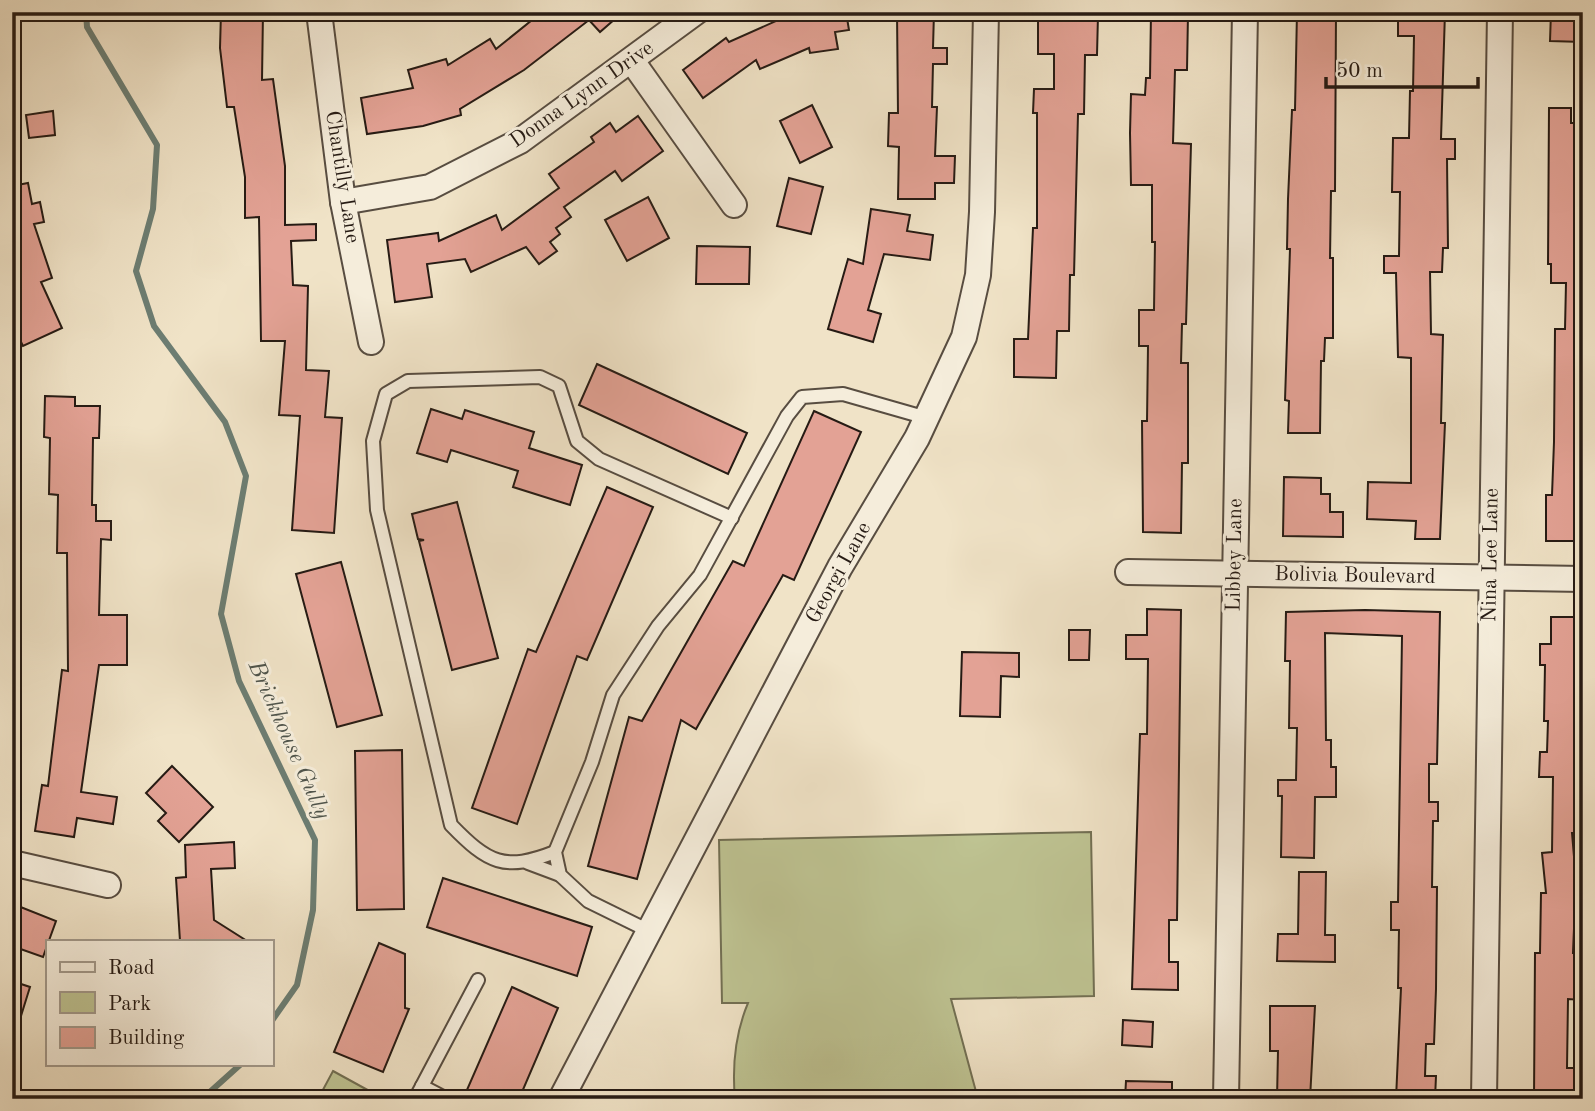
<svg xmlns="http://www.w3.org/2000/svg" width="1595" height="1111" font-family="'Old Standard TT',serif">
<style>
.green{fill:#bec392;stroke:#726f53;stroke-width:2}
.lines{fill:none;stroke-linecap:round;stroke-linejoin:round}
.stream{stroke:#6c7d72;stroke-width:6}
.building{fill:#e3a295;stroke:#261b14;stroke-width:2}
.service-casing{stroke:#584d41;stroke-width:16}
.minor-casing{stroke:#584d41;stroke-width:28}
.service{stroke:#f5eddb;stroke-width:12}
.minor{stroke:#f5eddb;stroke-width:24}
.labels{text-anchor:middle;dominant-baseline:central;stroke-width:6;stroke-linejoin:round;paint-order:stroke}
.street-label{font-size:21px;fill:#261b14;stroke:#f5eddb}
.water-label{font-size:23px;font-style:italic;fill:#4f544b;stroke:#f5eddb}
</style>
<rect width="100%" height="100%" fill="#f0e3c7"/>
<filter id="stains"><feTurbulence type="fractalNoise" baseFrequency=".00286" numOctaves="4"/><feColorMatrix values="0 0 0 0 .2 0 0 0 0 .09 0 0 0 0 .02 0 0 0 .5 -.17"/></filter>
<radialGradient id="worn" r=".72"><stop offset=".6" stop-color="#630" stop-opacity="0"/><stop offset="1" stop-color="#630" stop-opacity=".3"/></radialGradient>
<!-- green -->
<g class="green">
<path d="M1091,832L1094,996L951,999L978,1099H735C732,1066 735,1034 748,1003H722L719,840Z"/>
<polygon points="333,1071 384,1099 318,1099"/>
</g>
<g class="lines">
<!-- stream -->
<g class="stream">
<polyline points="86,12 87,27 157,145 153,209 136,271 154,326 225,422 246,476 221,614 239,681 315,840 313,910 297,985 271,1022"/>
<polyline points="202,1099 241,1064"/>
</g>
</g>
<!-- building -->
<g class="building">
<polygon points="221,12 263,12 262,80 273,79 285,166 285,225 316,224 316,240 291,241 293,285 308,286 306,370 329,371 325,417 342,418 334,533 292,530 300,416 279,415 285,341 261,341 259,217 245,218 245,177 234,107 227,107 220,48"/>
<polygon points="542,12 623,12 600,32 589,20 524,70 460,109 461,115 423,126 367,134 361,98 413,88 408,70 446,59 448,65 490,39 496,49"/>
<polygon points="796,12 846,12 849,30 835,32 838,49 810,53 809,48 760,69 756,60 703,98 683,70 726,38 729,42"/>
<polygon points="897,12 934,12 933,48 947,48 947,64 933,64 932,107 937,107 935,156 955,156 954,183 935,183 935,199 898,199 899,147 888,146 889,113 898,113"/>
<polygon points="1297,12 1336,12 1335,191 1331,191 1330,258 1333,258 1333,338 1325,338 1324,361 1321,361 1320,433 1288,433 1289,401 1285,400 1290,249 1287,249 1288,199 1292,110 1295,110"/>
<polygon points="1398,12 1445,12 1441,139 1455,139 1455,159 1447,159 1448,248 1443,248 1442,272 1430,272 1431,334 1443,335 1441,423 1445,423 1440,539 1415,539 1416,521 1367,519 1368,482 1411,483 1411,358 1398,357 1396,273 1384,273 1384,256 1399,256 1400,192 1392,192 1393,138 1409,138 1410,91 1413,91 1414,36 1398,36"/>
<polygon points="1551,12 1583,14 1583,42 1550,41"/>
<polygon points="1151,13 1188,14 1187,70 1175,70 1173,143 1191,144 1186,324 1182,324 1181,363 1188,363 1188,463 1182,463 1181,533 1143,532 1142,421 1147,421 1148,346 1139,346 1139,310 1154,310 1155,242 1152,242 1152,185 1131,185 1130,133 1131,94 1145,95 1146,78 1150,78"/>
<polygon points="1038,14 1098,15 1097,55 1085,55 1084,114 1078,114 1074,275 1070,275 1069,331 1057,331 1056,378 1014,377 1014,339 1028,339 1033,228 1037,228 1037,113 1033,113 1034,89 1054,89 1054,54 1038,54"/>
<polygon points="812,105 832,147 800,163 780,121"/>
<polygon points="1549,108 1571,108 1571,123 1583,123 1583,521 1579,521 1578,541 1546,541 1546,495 1552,495 1554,442 1555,329 1565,329 1566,283 1551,283 1551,264 1548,264"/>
<polygon points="53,111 55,135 29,138 26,115"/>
<polygon points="638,116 663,151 622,181 615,171 564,207 571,217 556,228 560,234 550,242 557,251 539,264 526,247 471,272 465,259 427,264 432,297 395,302 387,240 438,233 439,241 496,215 502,230 559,188 549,174 594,142 591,137 610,123 616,132"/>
<polygon points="789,178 823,187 811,234 777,226"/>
<polygon points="28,183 32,204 40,202 44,222 34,224 52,278 41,282 62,328 23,346 12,324 12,186"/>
<polygon points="648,197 669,238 627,261 605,220"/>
<polygon points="871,209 910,215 907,231 933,235 930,260 884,254 868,310 881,314 873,342 828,329 848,259 863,264"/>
<polygon points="697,246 750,247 749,284 696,284"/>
<polygon points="597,364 747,433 728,474 579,405"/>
<polygon points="45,396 75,397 75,406 100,406 99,438 93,438 92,505 96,505 96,521 111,521 111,540 101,539 99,615 127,615 127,665 99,665 81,792 117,797 113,824 77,818 74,837 35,831 42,785 48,786 62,670 68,671 67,553 57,553 58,495 49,494 50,438 44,437"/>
<polygon points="431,409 462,419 465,410 534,432 529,448 582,465 570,505 513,487 518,471 451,450 447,462 417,453"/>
<polygon points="814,411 861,432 794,580 783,575 696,729 681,720 637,879 588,866 629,717 642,721 733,561 744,566"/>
<polygon points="1284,477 1321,478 1321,494 1330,494 1330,512 1343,512 1343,537 1283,536"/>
<polygon points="607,487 653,507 587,660 577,656 517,824 472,808 528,649 536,652"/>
<polygon points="457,502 498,658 452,670 419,541 424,540 418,539 412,514"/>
<polygon points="341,562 382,715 337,727 296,574"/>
<polygon points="1147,609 1181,610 1177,920 1169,920 1169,962 1178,962 1178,990 1132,989 1140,734 1147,734 1148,659 1126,659 1126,635 1147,635"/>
<polygon points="1365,610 1440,612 1437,764 1429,764 1429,802 1438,802 1438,821 1433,821 1432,887 1437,887 1436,989 1434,1044 1426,1044 1425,1076 1436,1076 1435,1099 1396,1099 1401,988 1398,988 1399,930 1391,930 1391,902 1398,902 1402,636 1325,633 1326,740 1331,740 1331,767 1336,767 1336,797 1315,797 1314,858 1281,857 1282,796 1278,796 1278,780 1296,780 1297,728 1289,728 1290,661 1285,661 1286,612"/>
<polygon points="1551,617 1583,617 1583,778 1580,833 1572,833 1576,880 1573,953 1582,953 1582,1000 1568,999 1567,1068 1583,1068 1583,1099 1534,1099 1535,953 1540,953 1541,893 1546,893 1542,853 1552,852 1553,777 1539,777 1540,752 1547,752 1548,721 1544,721 1545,665 1540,665 1540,644 1551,644"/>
<polygon points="1069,630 1090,630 1089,660 1069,660"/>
<polygon points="962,652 1019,653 1019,677 1001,676 1000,717 960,716"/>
<polygon points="402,750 404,909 357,910 355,751"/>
<polygon points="172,766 213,807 179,842 158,821 166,813 146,793"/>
<polygon points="234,842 235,868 211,869 214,920 247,941 180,941 176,878 186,877 185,845"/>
<polygon points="1299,872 1326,872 1325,935 1335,935 1335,962 1277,961 1278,934 1298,934"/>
<polygon points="443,878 592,927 577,976 427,927"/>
<polygon points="18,906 56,921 43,957 12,946 12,920"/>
<polygon points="379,943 405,954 405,1008 409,1009 383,1072 334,1052"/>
<polygon points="12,981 30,987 16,1032 12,1031"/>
<polygon points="512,987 558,1008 519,1099 463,1099"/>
<polygon points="1270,1006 1315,1006 1310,1099 1277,1099 1278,1051 1270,1051"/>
<polygon points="1123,1020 1153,1022 1152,1047 1122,1045"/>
<polygon points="1126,1081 1172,1082 1172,1099 1125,1099"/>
</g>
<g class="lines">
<!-- service casing -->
<g class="service-casing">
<g id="service">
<path d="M555,852C504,872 488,863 451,825L377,510L373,441L386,394L408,381L540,377L559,386L577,441L599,459L732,518"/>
<polyline points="528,863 560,875"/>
<polyline points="649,931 588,901 560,875 555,852 592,762 613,695 658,626 700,575 787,416 802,397 843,394 927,418"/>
<polyline points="415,1099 422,1086"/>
<polyline points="447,1099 422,1086 478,980"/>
</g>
</g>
<!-- minor casing -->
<g class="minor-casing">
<g id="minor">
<polyline points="319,12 343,202 371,342"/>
<polyline points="632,61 734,205"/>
<polyline points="343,202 430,187 520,141 696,12"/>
<polyline points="1128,572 1583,579"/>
<polyline points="12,863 108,885"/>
<polyline points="561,1099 840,567 917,438 964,337 978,275 982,212 986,12"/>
<polyline points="1226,1099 1245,12"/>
<polyline points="1484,1099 1500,12"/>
</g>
</g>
<!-- service -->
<use href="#service" class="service"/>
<!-- minor -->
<use href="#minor" class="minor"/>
</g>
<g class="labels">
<!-- street labels -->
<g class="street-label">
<text transform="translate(582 95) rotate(-35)">Donna Lynn Drive</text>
<text transform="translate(342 177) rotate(81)">Chantilly Lane</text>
<text transform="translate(1235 555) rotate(-89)">Libbey Lane</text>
<text transform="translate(1491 555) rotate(-89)">Nina Lee Lane</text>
<text transform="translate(839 573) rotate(-61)">Georgi Lane</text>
<text transform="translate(1355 576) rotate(1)">Bolivia Boulevard</text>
</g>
<!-- water labels -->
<g class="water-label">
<text transform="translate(289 740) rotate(66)">Brickhouse Gully</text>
</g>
</g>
<!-- margin -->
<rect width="1595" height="1111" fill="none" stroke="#f0e3c7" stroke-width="42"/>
<rect x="14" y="14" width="1567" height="1083" fill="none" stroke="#261b14" stroke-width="3.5"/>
<rect x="21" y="21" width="1553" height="1069" fill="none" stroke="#261b14" stroke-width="2"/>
<!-- legend -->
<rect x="46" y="940" width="228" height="126" fill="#f5eddb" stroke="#a2998b" stroke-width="2"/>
<rect x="60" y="962" width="35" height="10" fill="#f5eddb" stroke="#a2998b" stroke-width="2"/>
<text x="108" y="974" font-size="21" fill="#261b14">Road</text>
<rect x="60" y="992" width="35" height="21" fill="#bec392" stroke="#a2998b" stroke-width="2"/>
<text x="108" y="1010" font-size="21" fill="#261b14">Park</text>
<rect x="60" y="1027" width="35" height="21" fill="#e3a295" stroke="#a2998b" stroke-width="2"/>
<text x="108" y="1044" font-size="21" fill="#261b14">Building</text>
<!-- scale -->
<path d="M1326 77v10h152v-10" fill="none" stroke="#261b14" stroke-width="3.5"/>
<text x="1336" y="77" font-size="21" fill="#261b14" stroke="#f5eddb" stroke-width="5" paint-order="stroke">50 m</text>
<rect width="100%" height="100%" filter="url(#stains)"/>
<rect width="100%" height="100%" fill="url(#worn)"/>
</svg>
